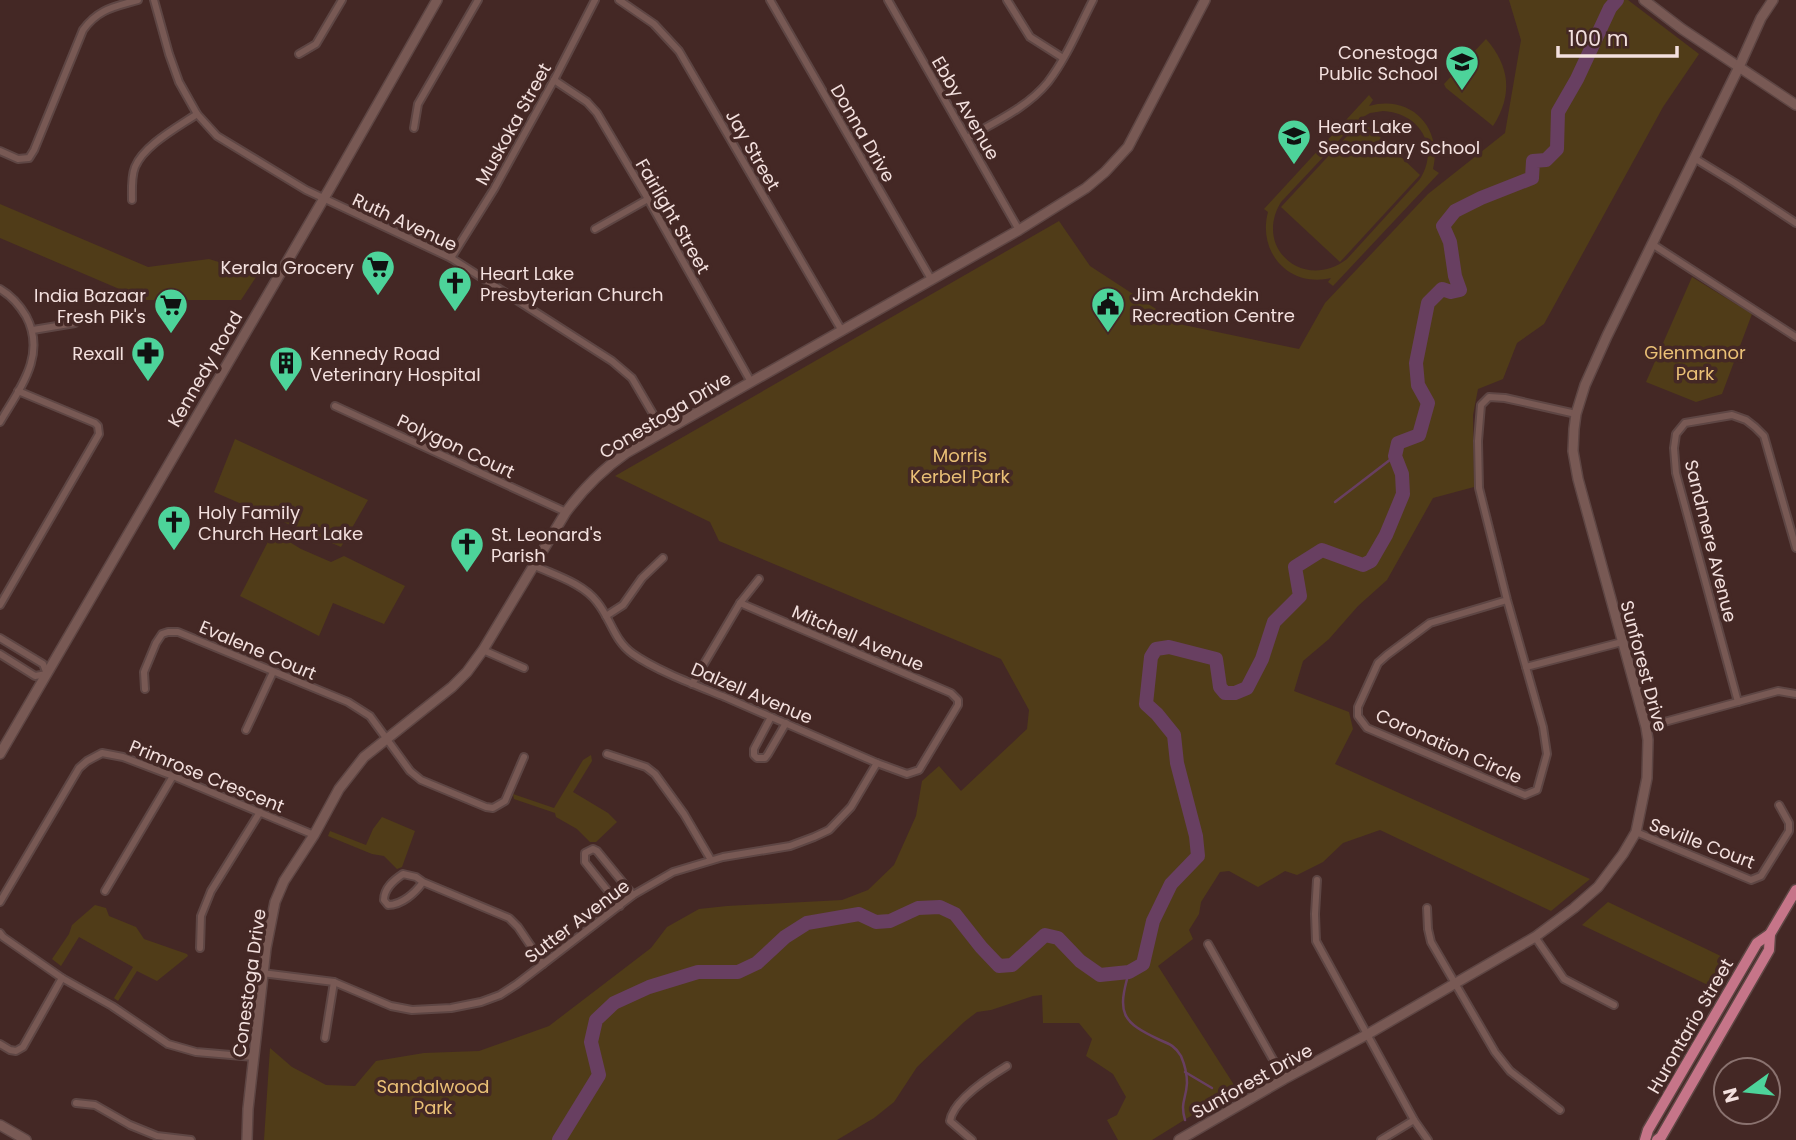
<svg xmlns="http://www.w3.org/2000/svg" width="1796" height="1140" font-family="Poppins,sans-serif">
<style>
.green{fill:#503c18;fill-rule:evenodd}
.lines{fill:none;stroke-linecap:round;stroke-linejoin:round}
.stream{stroke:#683f61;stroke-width:2.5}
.river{stroke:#683f61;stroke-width:14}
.street-casing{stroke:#5e4644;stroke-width:10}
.secondary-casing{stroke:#5e4644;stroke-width:12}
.primary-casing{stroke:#5e4644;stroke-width:13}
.street{stroke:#785954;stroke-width:6}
.secondary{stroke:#785954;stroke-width:9}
.primary{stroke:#c67589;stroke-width:10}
.labels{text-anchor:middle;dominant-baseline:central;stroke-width:7;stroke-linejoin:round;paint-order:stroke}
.poi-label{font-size:18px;fill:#f3e0de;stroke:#442825;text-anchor:start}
.street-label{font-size:18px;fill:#f3e0de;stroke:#442825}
.park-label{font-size:18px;fill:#eac076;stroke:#442825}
</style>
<rect width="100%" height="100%" fill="#442825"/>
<!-- green -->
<g class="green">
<polygon points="1509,0 1628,0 1699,54 1663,107 1544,324 1517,343 1503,379 1478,389 1473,415 1474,487 1433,498 1387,580 1358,606 1329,639 1303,661 1294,691 1349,712 1353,729 1335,764 1590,879 1551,911 1380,830 1343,843 1323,862 1297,875 1285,871 1258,887 1229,871 1220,872 1201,902 1199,914 1189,930 1193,939 1158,966 1236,1088 1152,1140 1118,1140 1107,1120 1117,1115 1126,1097 1113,1074 1086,1056 1092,1039 1079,1023 1043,1023 1042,995 1033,996 991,1010 977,1012 964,1022 917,1067 894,1102 874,1118 837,1140 264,1140 270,1048 292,1067 326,1085 355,1086 376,1061 424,1053 479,1051 549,1026 651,948 667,927 699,909 727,906 842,900 868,890 894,865 916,816 922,781 939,766 961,791 1027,729 1029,710 1001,659 719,541 710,522 615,476 1059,221 1090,266 1179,324 1299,349 1325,303 1428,194 1505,133 1521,40"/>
<path d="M1486,39C1510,66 1513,95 1493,126L1446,88L1444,84Z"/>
<path d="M1369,95L1373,100L1369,106C1410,94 1443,127 1433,169L1439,173L1333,286L1328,282L1331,278C1290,288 1257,253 1268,212L1264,209ZM1383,111C1420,113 1440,147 1420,179L1347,259C1304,292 1253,248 1281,202L1358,120L1370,113Z"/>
<polygon points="1362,120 1420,175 1340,262 1281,207"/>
<polygon points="0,204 148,267 209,259 258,274 241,300 145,300 0,238"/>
<polygon points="1692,277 1752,314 1722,394 1696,402 1646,382"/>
<polygon points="235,439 368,500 341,547 214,492"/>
<polygon points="273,532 301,549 331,562 344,556 405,586 384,624 333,603 319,636 240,596"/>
<polygon points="591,755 592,761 573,792 608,813 617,822 596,842 590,842 577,829 556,817 555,813 514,799 513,794 554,808 583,760"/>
<polygon points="382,817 415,831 402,867 397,869 384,856 372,854 328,836 330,831 366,845 373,829"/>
<polygon points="1608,902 1727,959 1710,986 1582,925"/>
<polygon points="95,905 106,908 109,916 136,927 144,939 187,954 188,956 157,981 137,971 118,1001 114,998 133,967 79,937 61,966 52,959 69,934 72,925"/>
</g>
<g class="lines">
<!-- stream -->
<g class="stream">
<polyline points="1335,502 1395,456"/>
<path d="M1129,972C1117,1013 1121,1022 1160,1040C1170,1044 1176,1047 1181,1056C1184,1063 1187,1075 1187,1083C1186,1100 1180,1102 1185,1120"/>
<polyline points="1185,1072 1212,1088"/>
</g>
<!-- river -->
<polyline class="river" points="559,1140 599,1075 591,1042 596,1020 614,1003 649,987 698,972 738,972 757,963 785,937 807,923 859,914 876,922 890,921 918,908 940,907 955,914 981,947 999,966 1012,965 1045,935 1058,938 1080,961 1100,975 1129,972 1143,964 1153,921 1171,884 1198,856 1196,836 1177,763 1174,735 1157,714 1146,704 1151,657 1156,649 1169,647 1216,659 1220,687 1225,693 1235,693 1247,688 1262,659 1274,622 1300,596 1295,567 1322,550 1363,565 1371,561 1386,535 1403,494 1402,474 1395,456 1398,443 1419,435 1428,403 1418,385 1416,363 1428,303 1442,289 1451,292 1460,290 1455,276 1450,242 1443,226 1455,211 1481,198 1532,178 1533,161 1546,160 1557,149 1558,112 1577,79 1610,8 1617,0"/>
<!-- street casing -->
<g class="street-casing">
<g id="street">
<polyline points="154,0 169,54 179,82 197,114 217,136 306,190 451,258 612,361 632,378 663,431"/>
<polyline points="619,0 654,24 679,51 842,331"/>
<polyline points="770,0 931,279"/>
<polyline points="888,0 1019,230"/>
<polyline points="1007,0 1030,37 1063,58"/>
<polyline points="299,54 316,44 342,0"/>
<polyline points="554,80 587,102 597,113 648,199 751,382"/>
<polyline points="414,128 418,104 478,0"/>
<path d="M967,138C995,122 1028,107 1048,82C1067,57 1079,27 1093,0"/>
<path d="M0,151L18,159L29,158L34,150L83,30C98,9 114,7 138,0"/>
<polyline points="1694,158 1735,183 1796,223"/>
<path d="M132,200C132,190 131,177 135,167C144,145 178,127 197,114"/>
<polyline points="595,229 648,199"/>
<polyline points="1652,244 1796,337"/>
<polyline points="451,258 494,189 554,80 595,0"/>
<path d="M0,289C12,296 19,304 26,316C47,355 20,388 0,422"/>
<polyline points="33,330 75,323"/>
<polyline points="335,406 566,512"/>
<path d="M533,565C554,575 583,583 597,602C611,619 614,641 633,654C657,671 698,686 725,697C776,719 826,741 877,763L907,774L919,770L958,705V700L951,693L740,603"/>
<polyline points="1507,600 1430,623 1387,655 1378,663 1358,707 1358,716 1367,728 1525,795 1537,790 1547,754 1543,727 1507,600 1479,488 1478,441 1481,405 1489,397 1505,398 1576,414"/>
<polyline points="0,605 99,434 98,426 95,423 18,391"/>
<polyline points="606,616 623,605 642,578 663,558"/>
<polyline points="0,638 43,664 47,674 35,676 0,654"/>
<polyline points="483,650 524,668"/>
<polyline points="1526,667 1622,642"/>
<polyline points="692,684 740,603 759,579"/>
<polyline points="145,689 144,672 156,643 162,634 168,632 178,632 348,702 370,716 410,771 421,780 486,807 493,808 505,801 524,757"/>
<polyline points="1738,702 1676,473 1674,448 1676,434 1685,423 1732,415 1746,420 1755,427 1764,436 1796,548"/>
<polyline points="771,717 754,749 754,755 757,758 765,758 768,754 786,723"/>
<polyline points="1646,727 1778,691 1796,694"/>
<polyline points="246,730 273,672"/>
<polyline points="607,754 646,767 655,774 684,814 711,860"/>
<polyline points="1636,832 1751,880 1761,876 1789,831 1789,823 1779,805"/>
<polyline points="1317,880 1315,914 1316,941 1414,1120 1428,1140"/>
<path d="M423,882C415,893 402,905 388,905L384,900C384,888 394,880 403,874L416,877L423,882L509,918L518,927L543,964"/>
<polyline points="105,891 173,776"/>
<polyline points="0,902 79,768 87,761 102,753 123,757 173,776 314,835"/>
<polyline points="620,906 585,862 585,853 593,849 597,851 633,895"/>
<polyline points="1427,908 1428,929 1431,942 1495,1052 1510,1071 1560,1110"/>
<polyline points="0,933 3,937 62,978 112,1006 168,1044 196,1052 254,1057"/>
<polyline points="1535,937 1564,979 1614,1005"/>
<polyline points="1208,944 1284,1079"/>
<polyline points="200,948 201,916 211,891 260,812"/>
<polyline points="262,973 334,982 391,1006 412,1010 451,1008 481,1002 500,995 517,984 633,895 673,872 723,857 790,846 814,837 829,830 851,807 877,763"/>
<polyline points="325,1038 334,982"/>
<polyline points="0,1044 10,1050 16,1051 23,1047 62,978"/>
<polyline points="76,1103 95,1105 130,1125 157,1136 191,1140"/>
<path d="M972,1140L950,1121C953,1100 989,1077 1007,1066"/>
<polyline points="1381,1140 1414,1120"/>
</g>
</g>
<!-- secondary casing -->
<g class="secondary-casing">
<g id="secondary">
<polyline points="1644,0 1682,29 1796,105"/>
<polyline points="0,754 330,188 437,0"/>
<polyline points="0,1125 26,1140"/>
<path d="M247,1140L248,1109L266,948L275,902L284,881L314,835L339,789L364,757L452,687L467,672L483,650L566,512C583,489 603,469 626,453L1019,230L1086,188L1105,172L1128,147L1205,0"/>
<polyline points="1179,1140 1284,1079 1368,1034 1535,937 1574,908 1598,887 1623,854 1636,832 1647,778 1648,740 1646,727 1578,479 1573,451 1574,429 1576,414 1585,385 1607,336 1739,67 1761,18 1773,0"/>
</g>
</g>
<!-- primary casing -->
<g class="primary-casing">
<g id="primary">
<polyline points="1645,1140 1648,1130 1757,943 1770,934 1796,890"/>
<polyline points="1657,1140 1661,1137 1769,950 1770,934"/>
</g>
</g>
<!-- street -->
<use href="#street" class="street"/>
<!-- secondary -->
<use href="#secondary" class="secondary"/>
<!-- primary -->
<use href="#primary" class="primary"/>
</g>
<!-- icons -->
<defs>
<g id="school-pin" transform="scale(1.75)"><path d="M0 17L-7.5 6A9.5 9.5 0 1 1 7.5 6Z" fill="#4dd39a" stroke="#442825"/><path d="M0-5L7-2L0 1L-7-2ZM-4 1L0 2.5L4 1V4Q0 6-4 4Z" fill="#111"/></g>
<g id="supermarket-pin" transform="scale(1.75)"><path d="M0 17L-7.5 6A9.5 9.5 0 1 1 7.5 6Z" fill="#4dd39a" stroke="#442825"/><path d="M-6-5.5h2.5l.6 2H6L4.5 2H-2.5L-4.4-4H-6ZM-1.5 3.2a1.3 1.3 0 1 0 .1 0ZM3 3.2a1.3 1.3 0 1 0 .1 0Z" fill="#111"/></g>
<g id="church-pin" transform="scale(1.75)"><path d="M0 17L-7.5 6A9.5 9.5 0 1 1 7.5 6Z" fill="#4dd39a" stroke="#442825"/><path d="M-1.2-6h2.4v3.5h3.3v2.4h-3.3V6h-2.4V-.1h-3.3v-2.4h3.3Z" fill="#111"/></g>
<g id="civic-pin" transform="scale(1.75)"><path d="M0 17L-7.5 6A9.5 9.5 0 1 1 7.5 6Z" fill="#4dd39a" stroke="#442825"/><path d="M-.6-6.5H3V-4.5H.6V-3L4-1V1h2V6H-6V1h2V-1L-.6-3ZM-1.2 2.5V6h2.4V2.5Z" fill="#111"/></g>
<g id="pharmacy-pin" transform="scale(1.75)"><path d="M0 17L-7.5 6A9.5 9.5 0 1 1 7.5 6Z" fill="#4dd39a" stroke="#442825"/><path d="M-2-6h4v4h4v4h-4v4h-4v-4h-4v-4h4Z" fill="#111"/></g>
<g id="building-pin" transform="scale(1.75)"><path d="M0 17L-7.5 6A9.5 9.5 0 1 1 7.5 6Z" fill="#4dd39a" stroke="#442825"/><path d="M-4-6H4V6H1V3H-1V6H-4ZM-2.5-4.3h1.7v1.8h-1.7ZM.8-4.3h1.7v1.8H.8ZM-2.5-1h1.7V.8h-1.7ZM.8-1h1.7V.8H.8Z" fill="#111"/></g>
</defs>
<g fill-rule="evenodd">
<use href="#school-pin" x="1462" y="62"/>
<use href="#school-pin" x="1294" y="136"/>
<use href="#supermarket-pin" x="378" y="267"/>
<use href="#church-pin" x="455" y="283"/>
<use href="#civic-pin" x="1108" y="304"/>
<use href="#supermarket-pin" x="171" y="305"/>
<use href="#pharmacy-pin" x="148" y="353"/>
<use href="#building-pin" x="286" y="363"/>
<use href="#church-pin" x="174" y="522"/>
<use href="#church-pin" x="467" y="544"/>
</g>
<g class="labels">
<!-- poi labels -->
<g class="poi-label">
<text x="1438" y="52" text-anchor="end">Conestoga<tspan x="1438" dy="21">Public School</tspan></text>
<text x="1318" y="126">Heart Lake<tspan x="1318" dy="21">Secondary School</tspan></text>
<text x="354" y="267" text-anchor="end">Kerala Grocery</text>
<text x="480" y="273">Heart Lake<tspan x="480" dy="21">Presbyterian Church</tspan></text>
<text x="1132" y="294">Jim Archdekin<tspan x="1132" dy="21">Recreation Centre</tspan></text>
<text x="146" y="295" text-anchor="end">India Bazaar<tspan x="146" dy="21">Fresh Pik's</tspan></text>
<text x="124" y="353" text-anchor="end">Rexall</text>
<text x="310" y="353">Kennedy Road<tspan x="310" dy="21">Veterinary Hospital</tspan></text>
<text x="198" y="512">Holy Family<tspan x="198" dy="21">Church Heart Lake</tspan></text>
<text x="491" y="534">St. Leonard's<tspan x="491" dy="21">Parish</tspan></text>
</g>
<!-- street labels -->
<g class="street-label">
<text transform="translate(966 108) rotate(60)">Ebby Avenue</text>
<text transform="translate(513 124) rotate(-61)">Muskoka Street</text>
<text transform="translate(863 133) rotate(60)">Donna Drive</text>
<text transform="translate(753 150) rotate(60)">Jay Street</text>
<text transform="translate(673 216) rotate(60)">Fairlight Street</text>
<text transform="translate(405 222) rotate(25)">Ruth Avenue</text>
<text transform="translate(205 369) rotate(-60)">Kennedy Road</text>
<text transform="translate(665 415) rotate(-31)">Conestoga Drive</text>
<text transform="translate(456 446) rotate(25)">Polygon Court</text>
<text transform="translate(1711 541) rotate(76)">Sandmere Avenue</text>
<text transform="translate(858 638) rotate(23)">Mitchell Avenue</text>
<text transform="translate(258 650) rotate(23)">Evalene Court</text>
<text transform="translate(1644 666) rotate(75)">Sunforest Drive</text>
<text transform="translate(752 693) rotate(23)">Dalzell Avenue</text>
<text transform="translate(1449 746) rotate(24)">Coronation Circle</text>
<text transform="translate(207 776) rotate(22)">Primrose Crescent</text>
<text transform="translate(1702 843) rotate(21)">Seville Court</text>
<text transform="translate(577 921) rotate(-37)">Sutter Avenue</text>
<text transform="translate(249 983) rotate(-82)">Conestoga Drive</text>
<text transform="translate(1690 1026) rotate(-60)">Hurontario Street</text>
<text transform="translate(1252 1081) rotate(-29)">Sunforest Drive</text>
</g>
<!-- park labels -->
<g class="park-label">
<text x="1695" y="352">Glenmanor<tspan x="1695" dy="21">Park</tspan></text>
<text x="960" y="455">Morris<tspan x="960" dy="21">Kerbel Park</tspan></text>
<text x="433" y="1086">Sandalwood<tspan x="433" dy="21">Park</tspan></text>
</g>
</g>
<!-- north arrow -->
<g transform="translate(1747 1091) rotate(255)"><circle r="33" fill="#442825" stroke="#8a726f" stroke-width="2"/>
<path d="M0-5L12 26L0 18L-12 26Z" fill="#4dd39a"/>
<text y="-10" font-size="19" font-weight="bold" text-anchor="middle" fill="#f3e0de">N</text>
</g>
<!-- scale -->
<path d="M1558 46v10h119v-10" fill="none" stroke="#f3e0de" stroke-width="3.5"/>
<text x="1568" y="46" font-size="21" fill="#f3e0de" stroke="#442825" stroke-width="5" paint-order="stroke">100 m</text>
</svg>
